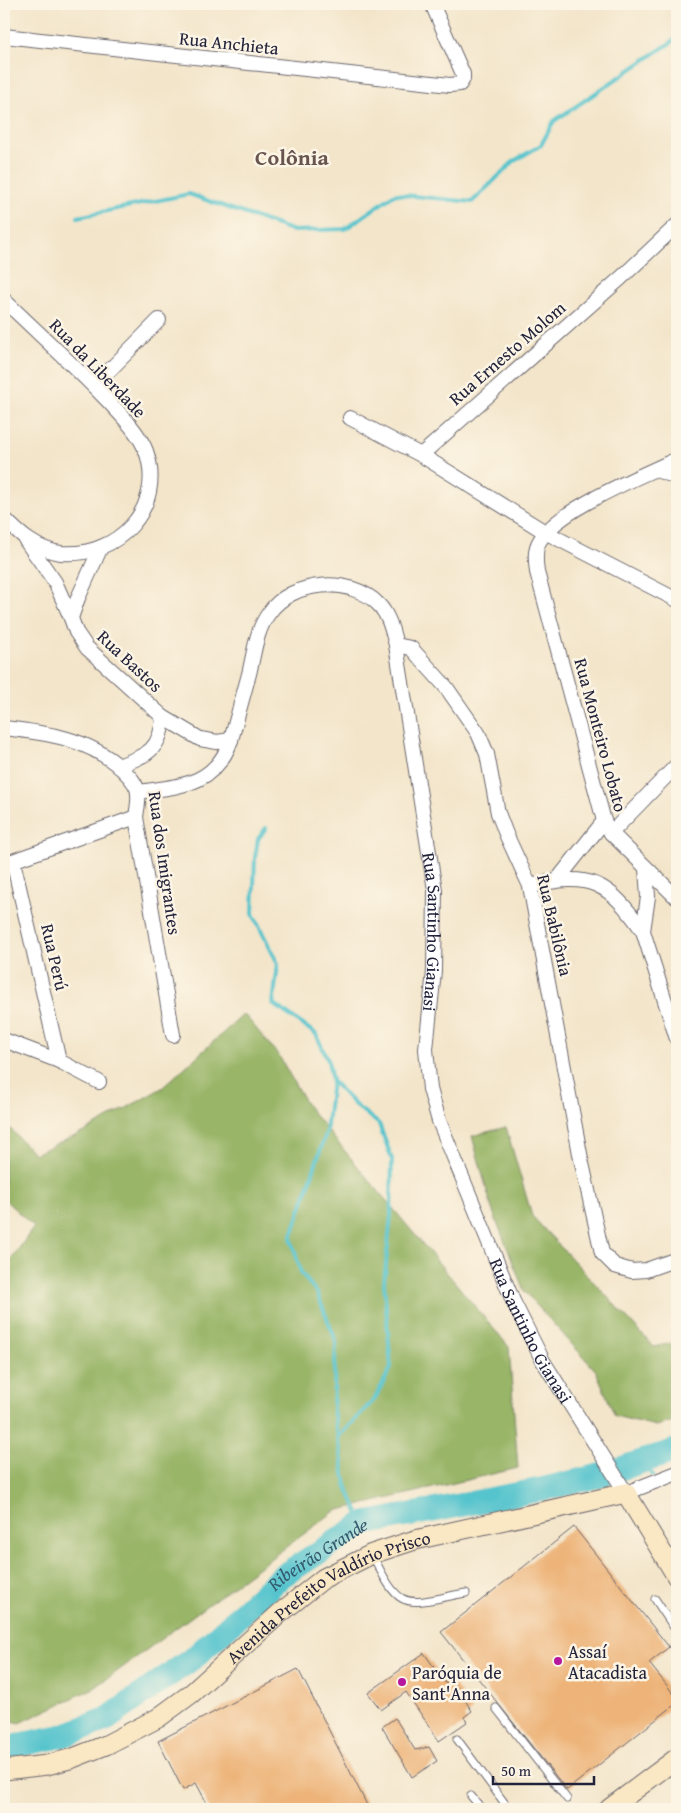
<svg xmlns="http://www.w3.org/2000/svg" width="681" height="1813" font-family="'Gentium Book Plus',serif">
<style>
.forest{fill:#99b567;stroke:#5e6c51}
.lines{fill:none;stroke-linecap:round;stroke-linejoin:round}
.stream{stroke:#56c4cd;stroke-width:4}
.river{stroke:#56c4cd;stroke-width:24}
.building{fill:#edb378}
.lane-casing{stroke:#6b666d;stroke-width:9}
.street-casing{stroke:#6b666d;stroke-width:16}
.secondary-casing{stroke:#6b666d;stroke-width:21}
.lane{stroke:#fff;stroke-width:7}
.street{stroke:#fff;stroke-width:14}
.secondary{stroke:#fae7c3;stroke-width:19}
.poi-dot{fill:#b5179e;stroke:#fcf5e5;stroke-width:2}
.labels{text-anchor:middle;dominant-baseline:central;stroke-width:5;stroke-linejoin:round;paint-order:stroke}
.street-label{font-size:18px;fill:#22223b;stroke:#fcf5e5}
.poi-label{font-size:18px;fill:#22223b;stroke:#fcf5e5;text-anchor:start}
.water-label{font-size:19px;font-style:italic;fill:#345b6e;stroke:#fcf5e5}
.district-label{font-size:22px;font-weight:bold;fill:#695550;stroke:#fcf5e5}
</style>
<rect width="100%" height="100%" fill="#fcf5e5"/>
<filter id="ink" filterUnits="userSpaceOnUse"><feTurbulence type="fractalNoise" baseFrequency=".02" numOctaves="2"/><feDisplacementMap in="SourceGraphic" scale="10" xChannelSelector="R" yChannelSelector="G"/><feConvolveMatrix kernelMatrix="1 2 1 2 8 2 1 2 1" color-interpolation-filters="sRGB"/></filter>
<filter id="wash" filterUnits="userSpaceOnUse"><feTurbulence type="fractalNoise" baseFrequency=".0096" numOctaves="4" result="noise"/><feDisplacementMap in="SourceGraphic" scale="20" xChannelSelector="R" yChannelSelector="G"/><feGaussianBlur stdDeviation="1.12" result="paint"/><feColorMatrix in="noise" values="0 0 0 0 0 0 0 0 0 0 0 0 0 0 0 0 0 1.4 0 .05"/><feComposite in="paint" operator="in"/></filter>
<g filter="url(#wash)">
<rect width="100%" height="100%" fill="#f3e5ca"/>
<!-- forest -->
<g class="forest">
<polygon points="244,1014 279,1056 308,1107 509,1347 518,1468 335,1511 96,1687 20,1723 4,1719 4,1270 34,1227 4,1199 4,1122 34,1154 84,1132 162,1088"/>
<polygon points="506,1127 532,1216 654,1347 677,1342 677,1420 656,1426 615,1416 596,1371 524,1291 492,1209 472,1136"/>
</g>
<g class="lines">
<!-- stream -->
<g class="stream">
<polyline points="78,217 189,194 294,231 345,229 395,194 472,202 514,161 541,145 554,121 676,39"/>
<polyline points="266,828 258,839 255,858 253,914 278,964 273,1004 316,1034 328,1060 332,1081 355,1105 379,1124 392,1159 391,1215 384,1283 391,1368 374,1400 338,1437 346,1485 363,1524"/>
<polyline points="332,1081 326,1133 291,1238 301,1273 317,1293 336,1341 333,1410 338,1437"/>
<polyline points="641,1461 653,1475"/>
</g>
<!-- river -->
<path class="river" id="s1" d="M4,1748L62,1736L107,1719L196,1656L282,1576L363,1524L543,1489L598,1476L677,1450"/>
</g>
<g id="blocks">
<!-- building -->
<g class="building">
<polygon points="574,1527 669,1647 649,1663 677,1698 677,1703 567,1790 441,1632"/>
<polygon points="424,1653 446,1684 452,1680 472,1711 464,1717 467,1722 439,1741 406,1692 381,1710 368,1693"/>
<polygon points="298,1669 369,1809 210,1809 196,1783 183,1790 158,1741"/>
<polygon points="395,1718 415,1750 429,1747 437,1761 412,1777 382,1727"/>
</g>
</g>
</g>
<g filter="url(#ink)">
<use href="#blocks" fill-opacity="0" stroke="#6b666d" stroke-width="1"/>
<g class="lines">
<!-- lane casing -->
<g class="lane-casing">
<g id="lane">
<path d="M372,1554C402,1615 404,1604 466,1593"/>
<polyline points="655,1599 677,1632"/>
<polyline points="496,1708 567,1799"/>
<polyline points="457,1739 509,1809"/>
<polyline points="471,1796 482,1809"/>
</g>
</g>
<!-- street casing -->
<g class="street-casing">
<g id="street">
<polyline points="4,36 450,85 460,84 463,79 463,74 432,4"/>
<path d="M4,300C39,334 76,367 110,403C123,417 139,433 146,451C166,508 117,558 61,553C37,550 19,534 4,518"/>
<polyline points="94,386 159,320"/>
<polyline points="350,418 421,455 622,277 677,225"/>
<polyline points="421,455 545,532 677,600"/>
<path d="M677,459C642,476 557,509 539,542C534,551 536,563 537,572L604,821L611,833L677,898"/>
<polyline points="656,470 677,477"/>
<polyline points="26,541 55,582 71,618"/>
<polyline points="101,547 78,598 71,618 76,632 87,648 163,717 200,739 217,742 231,740"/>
<polyline points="396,645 411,648 446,687 478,733 487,754 498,813 506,834 530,886 581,1159 602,1253 615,1266 632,1271 646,1270 677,1259"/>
<path d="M4,728C47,733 88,738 122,769C128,775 138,784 138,794C139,801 137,809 136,817L173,1035"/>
<path d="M118,766C147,755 161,750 163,717"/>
<path id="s2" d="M138,792C180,786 215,786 231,740C237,718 243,696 249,674C254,654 256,630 269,613C291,580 351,576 378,604C389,615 392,630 396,645L435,890L434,971L426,1049L430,1089L439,1121L513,1301L543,1361L626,1493L677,1473"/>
<polyline points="611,833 677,765"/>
<polyline points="13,861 59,1061"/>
<polyline points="4,864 136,817"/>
<polyline points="646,868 648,897 643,931 677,1039"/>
<polyline points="558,879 604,821"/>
<path d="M530,886C590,872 608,881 643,931"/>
<polyline points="4,1040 59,1061 99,1082"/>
</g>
</g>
<!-- secondary casing -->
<g class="secondary-casing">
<g id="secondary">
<path id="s3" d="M4,1770L47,1765L73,1758L106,1745L158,1718L192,1693L279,1614L324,1578L372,1554L415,1540L626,1493L677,1577"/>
<polyline points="609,1809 677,1758"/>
</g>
</g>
<!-- lane -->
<use href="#lane" class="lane"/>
<!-- street -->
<use href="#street" class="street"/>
<!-- secondary -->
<use href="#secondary" class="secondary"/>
</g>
</g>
<!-- markers -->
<g class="poi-dot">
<circle cx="558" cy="1661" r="5"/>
<circle cx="402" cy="1682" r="5"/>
</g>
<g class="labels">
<!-- street labels -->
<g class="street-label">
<text transform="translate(229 43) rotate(6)">Rua Anchieta</text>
<text transform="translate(507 353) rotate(-41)">Rua Ernesto Molom</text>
<text transform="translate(98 368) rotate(46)">Rua da Liberdade</text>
<text transform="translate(130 661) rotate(43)">Rua Bastos</text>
<text transform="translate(601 735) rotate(75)">Rua Monteiro Lobato</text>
<text transform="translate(165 863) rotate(82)">Rua dos Imigrantes</text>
<text transform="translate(555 925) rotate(77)">Rua Babilônia</text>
<text stroke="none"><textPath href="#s2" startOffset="705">Rua Santinho Gianasi</textPath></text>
<text transform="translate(55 957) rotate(77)">Rua Perú</text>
<text stroke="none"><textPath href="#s2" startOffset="1125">Rua Santinho Gianasi</textPath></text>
<text stroke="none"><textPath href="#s3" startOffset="376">Avenida Prefeito Valdírio Prisco</textPath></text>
</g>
<!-- poi labels -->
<g class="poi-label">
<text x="568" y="1651">Assaí<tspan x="568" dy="21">Atacadista</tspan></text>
<text x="412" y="1672">Paróquia de<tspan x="412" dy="21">Sant'Anna</tspan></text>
</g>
<!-- water labels -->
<g class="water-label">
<text stroke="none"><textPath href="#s1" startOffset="376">Ribeirão Grande</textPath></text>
</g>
<!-- district labels -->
<g class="district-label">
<text x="292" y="157">Colônia</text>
</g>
</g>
<!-- margin -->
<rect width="681" height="1813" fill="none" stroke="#fcf5e5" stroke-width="20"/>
<!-- scale -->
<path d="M493 1776v8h101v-8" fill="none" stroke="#22223b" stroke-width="2.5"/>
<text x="501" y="1776" font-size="15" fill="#22223b" stroke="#fcf5e5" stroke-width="4" paint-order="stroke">50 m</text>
</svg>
